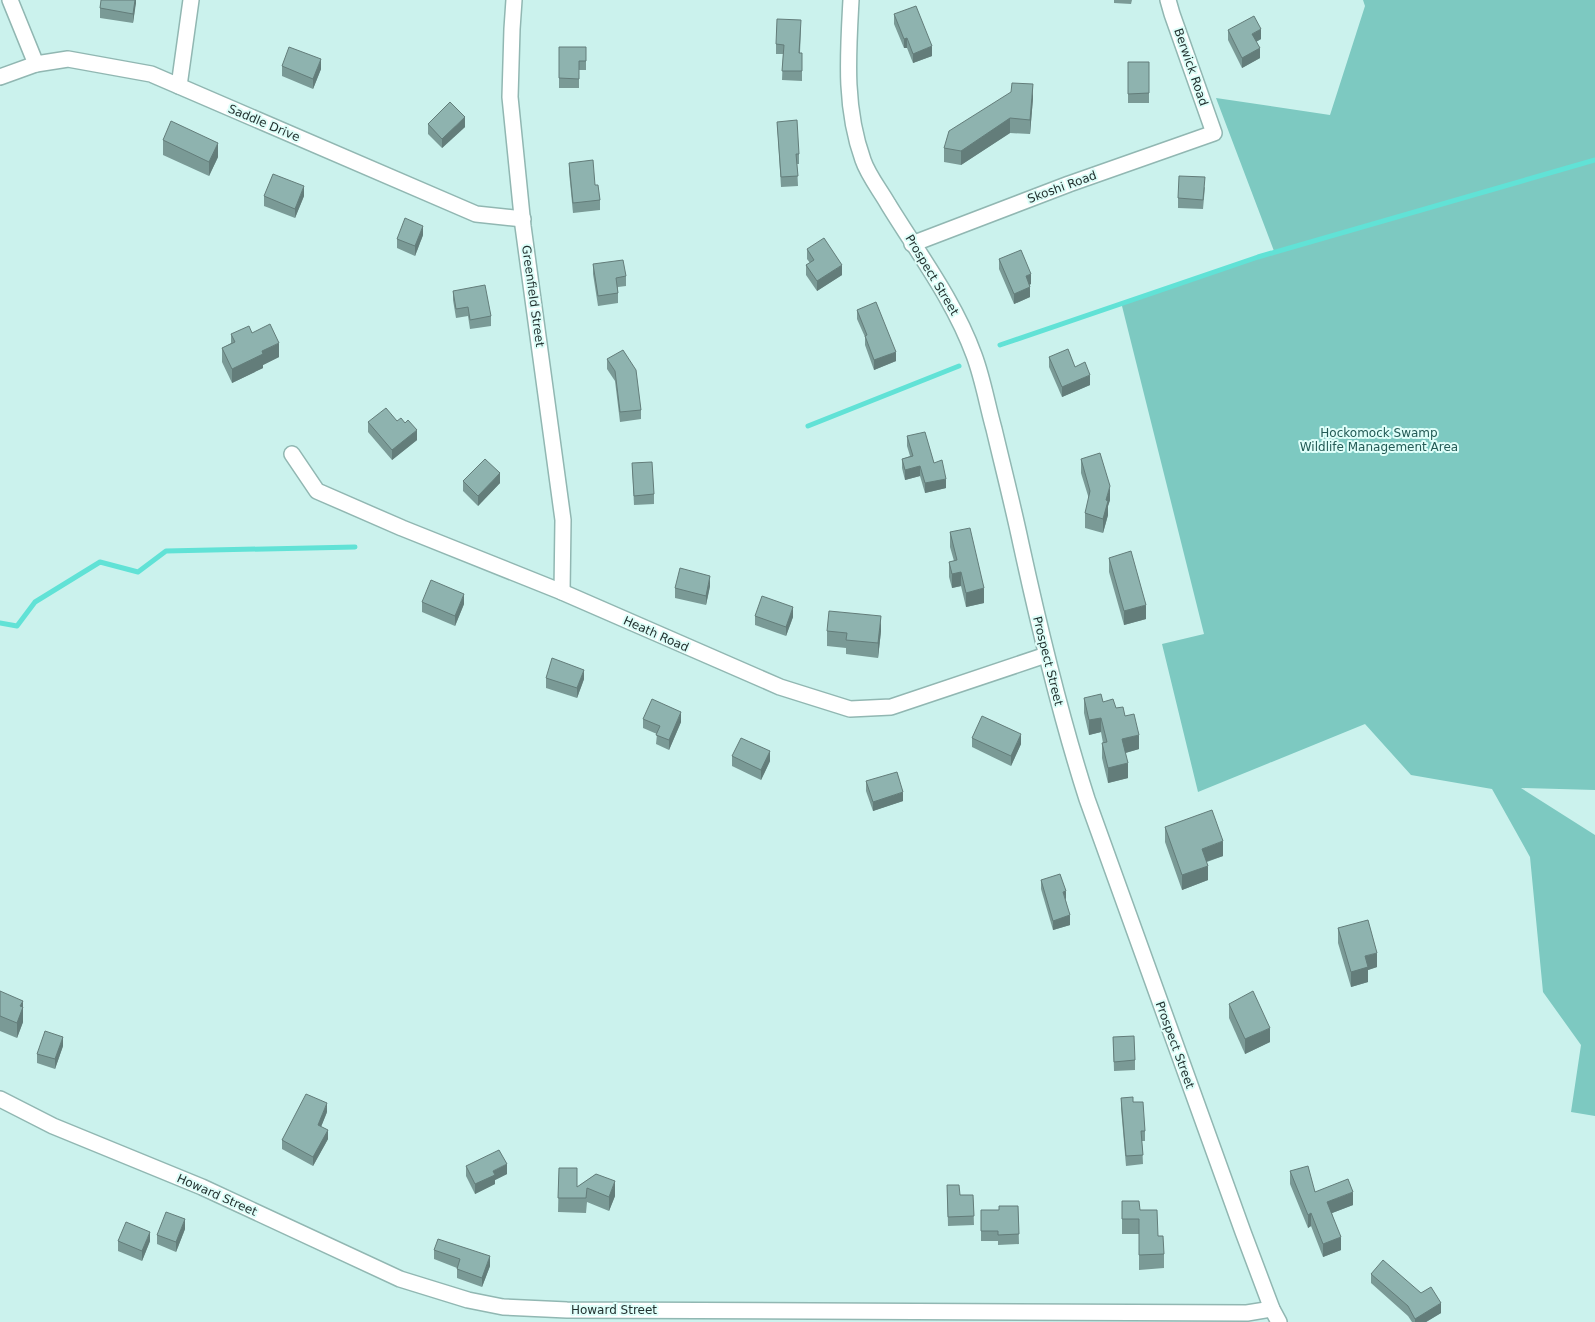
<svg xmlns="http://www.w3.org/2000/svg" width="1595" height="1322" font-family="'DejaVu Sans',sans-serif">
<style>
.green{fill:#7dc9c1}
.lines{fill:none;stroke-linecap:round;stroke-linejoin:round}
.stream{stroke:#61e2d6;stroke-width:5}
.minor-casing{stroke:#91b7b2;stroke-width:18}
.minor{stroke:#fff;stroke-width:15}
.wall{fill:#7a9a96}
.shaded-wall{fill:#637d7a}
.building{fill:#8eb3af;stroke:#637d7a}
.labels{text-anchor:middle;dominant-baseline:central;stroke-width:4;stroke-linejoin:round;paint-order:stroke}
.street-label{font-size:12px;fill:#1f2e2c;stroke:#defef9}
.park-label{font-size:12px;fill:#235a55;stroke:#defef9}
</style>
<rect width="100%" height="100%" fill="#cbf2ed"/>
<!-- green -->
<polygon class="green" points="1363,0 1595,0 1595,790 1521,788 1595,835 1595,1116 1571,1112 1581,1045 1543,992 1530,857 1492,789 1411,775 1365,724 1198,792 1162,644 1204,634 1121,302 1274,251 1216,98 1330,115 1365,6"/>
<g class="lines">
<!-- stream -->
<g class="stream">
<polyline points="1000,345 1258,257 1595,160"/>
<polyline points="808,426 959,366"/>
<polyline points="0,623 17,626 35,602 100,562 138,572 166,551 355,547"/>
</g>
<!-- minor casing -->
<g class="minor-casing">
<g id="minor">
<polyline points="10,0 36,64"/>
<polyline points="514,0 512,29 510,97 523,226 563,520 562,592"/>
<path d="M851,0C848,55 844,107 863,160C868,175 880,190 888,204C918,253 954,300 974,355C983,379 987,404 994,429C1003,467 1013,506 1021,544C1040,631 1060,715 1087,799L1243,1232L1272,1309L1279,1322"/>
<polyline points="0,77 36,64 68,59 151,74 476,214 523,219"/>
<polyline points="179,86 191,0"/>
<polyline points="912,244 1069,184 1214,133 1172,14 1168,0"/>
<polyline points="292,454 317,491 402,528 562,592 780,687 850,709 891,707 1046,655"/>
<polyline points="0,1099 53,1126 202,1187 400,1279 468,1300 503,1307 567,1310 1247,1313 1272,1309"/>
</g>
</g>
<!-- minor -->
<use href="#minor" class="minor"/>
</g>
<!-- wall -->
<g class="wall">
<polygon points="136,0 133,23 100,18 100,8"/>
<polygon points="1114,0 1132,0 1131,4 1114,3"/>
<polygon points="894,14 932,56 913,63 907,48 904,48 894,24"/>
<polygon points="801,29 800,53 802,53 802,81 782,80 783,54 776,54 776,44"/>
<polygon points="1228,30 1261,39 1256,42 1260,58 1242,68 1228,40"/>
<polygon points="559,47 586,47 586,70 579,70 579,88 559,88"/>
<rect x="1128" y="62" width="21" height="41"/>
<polygon points="282,66 321,69 313,89 282,76"/>
<polygon points="1033,98 1030,134 1010,133 961,165 944,162 944,148"/>
<polygon points="777,122 799,154 799,164 797,164 798,186 781,187"/>
<polygon points="428,124 465,127 442,148 428,134"/>
<polygon points="163,140 218,157 209,176 163,155"/>
<polygon points="569,163 595,185 600,200 600,210 573,213 569,172"/>
<polygon points="1205,187 1203,209 1178,208 1178,198"/>
<polygon points="264,196 304,196 295,218 264,206"/>
<polygon points="423,235 415,256 397,248 397,239"/>
<polygon points="807,249 842,275 817,291 806,275 806,265 810,263 807,259"/>
<polygon points="999,259 1031,284 1029,285 1030,297 1014,304 999,269"/>
<polygon points="593,264 626,276 626,286 618,287 618,303 598,306 593,274"/>
<polygon points="453,291 491,316 491,326 470,329 468,316 456,318 453,300"/>
<polygon points="857,310 896,361 874,370 865,345 865,337 857,319"/>
<polygon points="252,333 279,357 263,365 263,368 232,383 222,362 222,348 231,343 231,334"/>
<polygon points="1049,357 1075,367 1090,385 1062,397 1049,367"/>
<polygon points="607,359 641,410 641,419 620,422 615,381 607,369"/>
<polygon points="397,421 417,440 392,460 368,432 368,422"/>
<polygon points="907,436 934,463 946,488 925,493 920,476 905,480 902,468 902,459 910,456 907,446"/>
<polygon points="1081,459 1110,500 1108,506 1108,515 1103,533 1085,528 1085,513 1089,499 1081,473"/>
<polygon points="632,463 654,494 654,504 634,505"/>
<polygon points="463,481 500,483 478,506 463,491"/>
<polygon points="950,532 984,603 966,607 961,586 952,588 949,577 949,562 954,561 950,547"/>
<polygon points="1109,558 1146,619 1124,625 1109,572"/>
<polygon points="710,586 706,605 675,598 675,588"/>
<polygon points="422,602 464,604 455,626 422,612"/>
<polygon points="755,616 793,617 786,636 755,625"/>
<polygon points="827,631 881,631 878,658 846,654 846,648 827,646"/>
<polygon points="546,678 584,679 577,698 546,688"/>
<polygon points="1084,698 1103,702 1116,708 1125,716 1139,749 1125,753 1128,778 1108,783 1102,758 1102,743 1103,743 1101,732 1089,735 1084,713"/>
<polygon points="643,719 681,722 669,750 656,744 657,734 643,728"/>
<polygon points="972,738 1021,744 1011,766 972,747"/>
<polygon points="732,756 770,761 761,780 732,766"/>
<polygon points="866,781 903,801 873,811 866,791"/>
<polygon points="1165,827 1223,856 1207,862 1208,880 1182,890 1165,842"/>
<polygon points="1041,880 1066,901 1070,925 1053,930 1041,889"/>
<polygon points="1338,928 1377,967 1368,970 1368,982 1351,987 1338,943"/>
<polygon points="0,991 23,1022 17,1038 0,1031"/>
<polygon points="1229,1004 1270,1042 1245,1054 1229,1018"/>
<polygon points="1113,1037 1135,1060 1135,1070 1114,1071"/>
<polygon points="63,1046 55,1069 37,1063 37,1054"/>
<polygon points="1121,1098 1133,1102 1145,1131 1145,1141 1142,1141 1143,1164 1126,1166 1121,1108"/>
<polygon points="327,1112 321,1127 328,1139 313,1166 282,1149 282,1140"/>
<polygon points="466,1166 507,1174 495,1180 495,1184 475,1194 466,1176"/>
<polygon points="559,1168 577,1187 596,1174 615,1196 609,1211 587,1202 586,1213 558,1212"/>
<polygon points="1290,1171 1315,1192 1353,1205 1332,1213 1341,1250 1323,1257 1311,1226 1308,1228 1290,1184"/>
<polygon points="947,1185 960,1195 973,1195 974,1225 948,1226"/>
<polygon points="1122,1201 1140,1210 1158,1236 1164,1254 1164,1268 1139,1270 1139,1234 1122,1234"/>
<polygon points="1018,1206 1019,1244 998,1245 998,1241 981,1241 981,1210 999,1210"/>
<polygon points="185,1229 176,1252 157,1244 157,1235"/>
<polygon points="118,1241 150,1241 142,1261 118,1251"/>
<polygon points="434,1250 490,1266 482,1287 457,1278 457,1268 434,1259"/>
<polygon points="1371,1274 1421,1293 1441,1313 1426,1322 1412,1322 1408,1316 1371,1283"/>
</g>
<!-- shaded-wall -->
<g class="shaded-wall">
<polygon points="135,0 136,0 136,3 133,23 133,14"/>
<polygon points="1261,29 1261,39 1252,44 1252,34"/>
<polygon points="907,38 907,48 904,48 904,39"/>
<polygon points="932,46 932,56 913,63 913,54"/>
<polygon points="1260,48 1260,58 1242,68 1242,58"/>
<polygon points="321,59 321,69 313,89 313,79"/>
<polygon points="1033,84 1033,98 1030,134 1030,120"/>
<polygon points="465,117 465,127 442,148 442,139"/>
<polygon points="1010,118 1010,133 961,165 961,151"/>
<polygon points="218,143 218,157 209,176 209,162"/>
<polygon points="304,186 304,196 295,218 295,209"/>
<polygon points="423,226 423,235 415,256 415,246"/>
<polygon points="842,265 842,275 817,291 817,281"/>
<polygon points="1031,274 1031,284 1026,286 1026,276"/>
<polygon points="1030,287 1030,297 1014,304 1014,294"/>
<polygon points="279,343 279,357 263,365 263,368 232,383 232,369 262,351"/>
<polygon points="896,352 896,361 874,370 874,360"/>
<polygon points="1090,375 1090,385 1062,397 1062,387"/>
<polygon points="417,430 417,440 392,460 392,450"/>
<polygon points="920,466 920,476 905,480 905,470"/>
<polygon points="500,473 500,483 478,506 478,496"/>
<polygon points="946,479 946,488 925,493 925,483"/>
<polygon points="1110,486 1110,500 1108,506 1108,515 1103,533 1103,519 1106,500"/>
<polygon points="961,572 961,586 952,588 952,574"/>
<polygon points="710,576 710,586 706,605 706,596"/>
<polygon points="984,588 984,603 966,607 966,593"/>
<polygon points="464,594 464,604 455,626 455,616"/>
<polygon points="1146,605 1146,619 1124,625 1124,611"/>
<polygon points="793,607 793,617 786,636 786,627"/>
<polygon points="881,616 881,631 878,658 878,643"/>
<polygon points="584,670 584,679 577,698 577,688"/>
<polygon points="681,712 681,722 669,750 669,740"/>
<polygon points="1101,718 1101,732 1089,735 1089,720"/>
<polygon points="1021,734 1021,744 1011,766 1011,756"/>
<polygon points="1139,735 1139,749 1122,754 1122,739"/>
<polygon points="770,751 770,761 761,780 761,770"/>
<polygon points="1128,763 1128,778 1108,783 1108,768"/>
<polygon points="903,792 903,801 873,811 873,802"/>
<polygon points="1223,841 1223,856 1202,863 1202,849"/>
<polygon points="1208,866 1208,880 1182,890 1182,875"/>
<polygon points="1066,891 1066,901 1063,892"/>
<polygon points="1070,915 1070,925 1053,930 1053,921"/>
<polygon points="1377,953 1377,967 1368,970 1368,982 1351,987 1351,972 1365,956"/>
<polygon points="23,1001 23,1022 17,1038 17,1023 20,1006"/>
<polygon points="1270,1028 1270,1042 1245,1054 1245,1039"/>
<polygon points="63,1037 63,1046 55,1069 55,1059"/>
<polygon points="327,1103 327,1112 318,1134 318,1125"/>
<polygon points="328,1130 328,1139 313,1166 313,1157"/>
<polygon points="507,1164 507,1174 495,1180 495,1184 475,1194 475,1184 493,1171"/>
<polygon points="615,1181 615,1196 609,1211 609,1197"/>
<polygon points="1353,1192 1353,1205 1327,1215 1327,1202"/>
<polygon points="1311,1213 1311,1226 1308,1228 1308,1215"/>
<polygon points="185,1219 185,1229 176,1252 176,1242"/>
<polygon points="150,1232 150,1241 142,1261 142,1251"/>
<polygon points="1341,1237 1341,1250 1323,1257 1323,1244"/>
<polygon points="490,1256 490,1266 482,1287 482,1278"/>
<polygon points="1441,1303 1441,1313 1426,1322 1415,1322 1415,1319"/>
</g>
<!-- building -->
<g class="building">
<polygon points="101,0 135,0 133,14 100,8"/>
<polygon points="916,6 932,46 913,54 907,38 904,39 894,14"/>
<polygon points="1254,16 1261,29 1252,34 1260,48 1242,58 1228,30"/>
<polygon points="777,19 801,20 799,53 802,53 802,71 782,71 784,45 776,44"/>
<polygon points="289,47 321,59 313,79 282,66"/>
<polygon points="559,47 586,47 586,61 579,61 579,79 559,78"/>
<polygon points="1128,62 1149,62 1149,93 1128,94"/>
<polygon points="1012,83 1033,84 1030,120 1010,118 961,151 944,148 949,131 1011,92"/>
<polygon points="450,102 465,117 442,139 428,124"/>
<polygon points="797,120 799,154 796,154 798,176 781,177 777,122"/>
<polygon points="171,121 218,143 209,162 163,140"/>
<polygon points="593,160 595,185 598,185 600,200 573,203 569,163"/>
<polygon points="273,174 304,186 295,209 264,196"/>
<polygon points="1179,176 1205,177 1203,200 1178,198"/>
<polygon points="405,218 423,226 415,246 397,239"/>
<polygon points="824,238 842,265 817,281 806,265 814,260 807,249"/>
<polygon points="1021,250 1031,274 1026,276 1030,287 1014,294 999,259"/>
<polygon points="623,260 626,276 616,278 618,293 598,296 593,264"/>
<polygon points="485,285 491,316 470,320 468,307 456,309 453,291"/>
<polygon points="876,302 896,352 874,360 865,336 867,335 857,310"/>
<polygon points="270,324 279,343 262,351 263,354 232,369 222,348 235,342 231,334 249,326 252,333"/>
<polygon points="1068,349 1075,367 1085,362 1090,375 1062,387 1049,357"/>
<polygon points="623,350 636,370 641,410 620,412 615,371 607,359"/>
<polygon points="386,408 397,421 401,418 405,423 408,420 417,430 392,450 368,422"/>
<polygon points="925,432 934,463 942,460 946,479 925,483 920,466 905,470 902,459 913,456 907,436"/>
<polygon points="1100,453 1110,486 1106,500 1108,501 1103,519 1085,513 1090,491 1081,459"/>
<polygon points="485,459 500,473 478,496 463,481"/>
<polygon points="652,462 654,494 634,496 632,463"/>
<polygon points="970,528 984,588 966,593 961,572 952,574 949,562 957,560 950,532"/>
<polygon points="1131,551 1146,605 1124,611 1109,558"/>
<polygon points="680,568 710,576 706,596 675,588"/>
<polygon points="431,580 464,594 455,616 422,602"/>
<polygon points="762,596 793,607 786,627 755,616"/>
<polygon points="829,611 881,616 878,643 846,640 847,633 827,631"/>
<polygon points="552,658 584,670 577,688 546,678"/>
<polygon points="1101,694 1103,702 1113,699 1116,708 1123,707 1125,716 1134,714 1139,735 1122,739 1128,763 1108,768 1102,743 1107,742 1101,718 1089,720 1084,698"/>
<polygon points="652,699 681,712 669,740 656,735 660,726 643,719"/>
<polygon points="982,716 1021,734 1011,756 972,738"/>
<polygon points="741,738 770,751 761,770 732,756"/>
<polygon points="897,772 903,792 873,802 866,781"/>
<polygon points="1212,810 1223,841 1202,849 1208,866 1182,875 1165,827"/>
<polygon points="1060,874 1066,891 1063,892 1070,915 1053,921 1041,880"/>
<polygon points="1368,920 1377,953 1365,956 1368,967 1351,972 1338,928"/>
<polygon points="0,991 23,1001 20,1006 23,1007 17,1023 0,1016"/>
<polygon points="1253,991 1270,1028 1245,1039 1229,1004"/>
<polygon points="45,1031 63,1037 55,1059 37,1054"/>
<polygon points="1134,1036 1135,1060 1114,1062 1113,1037"/>
<polygon points="306,1094 327,1103 318,1125 328,1130 313,1157 282,1140"/>
<polygon points="1133,1097 1133,1102 1143,1102 1145,1131 1141,1131 1143,1155 1126,1156 1121,1098"/>
<polygon points="499,1150 507,1164 493,1171 495,1175 475,1184 466,1166"/>
<polygon points="1308,1166 1315,1192 1348,1179 1353,1192 1327,1202 1341,1237 1323,1244 1311,1213 1308,1215 1290,1171"/>
<polygon points="559,1168 577,1168 577,1187 596,1174 615,1181 609,1197 587,1188 586,1198 558,1198"/>
<polygon points="947,1185 959,1185 960,1195 973,1195 974,1216 948,1217"/>
<polygon points="1122,1201 1139,1201 1140,1210 1157,1210 1158,1236 1163,1236 1164,1254 1139,1255 1139,1219 1122,1219"/>
<polygon points="999,1206 1018,1206 1019,1234 998,1235 998,1231 981,1231 981,1210 999,1210"/>
<polygon points="166,1212 185,1219 176,1242 157,1235"/>
<polygon points="126,1222 150,1232 142,1251 118,1241"/>
<polygon points="438,1239 490,1256 482,1278 457,1269 460,1259 434,1250"/>
<polygon points="1383,1260 1421,1293 1431,1287 1441,1303 1415,1319 1408,1306 1371,1274"/>
</g>
<g class="labels">
<!-- street labels -->
<g class="street-label">
<text transform="translate(1191 67) rotate(71)">Berwick Road</text>
<text transform="translate(264 123) rotate(23)">Saddle Drive</text>
<text transform="translate(1062 187) rotate(-20)">Skoshi Road</text>
<text transform="translate(932 275) rotate(59)">Prospect Street</text>
<text transform="translate(533 296) rotate(82)">Greenfield Street</text>
<text transform="translate(656 634) rotate(24)">Heath Road</text>
<text transform="translate(1048 661) rotate(76)">Prospect Street</text>
<text transform="translate(1175 1045) rotate(70)">Prospect Street</text>
<text transform="translate(217 1195) rotate(24)">Howard Street</text>
<text x="614" y="1310">Howard Street</text>
</g>
<!-- park labels -->
<g class="park-label">
<text x="1379" y="433">Hockomock Swamp<tspan x="1379" dy="14">Wildlife Management Area</tspan></text>
</g>
</g>
</svg>
